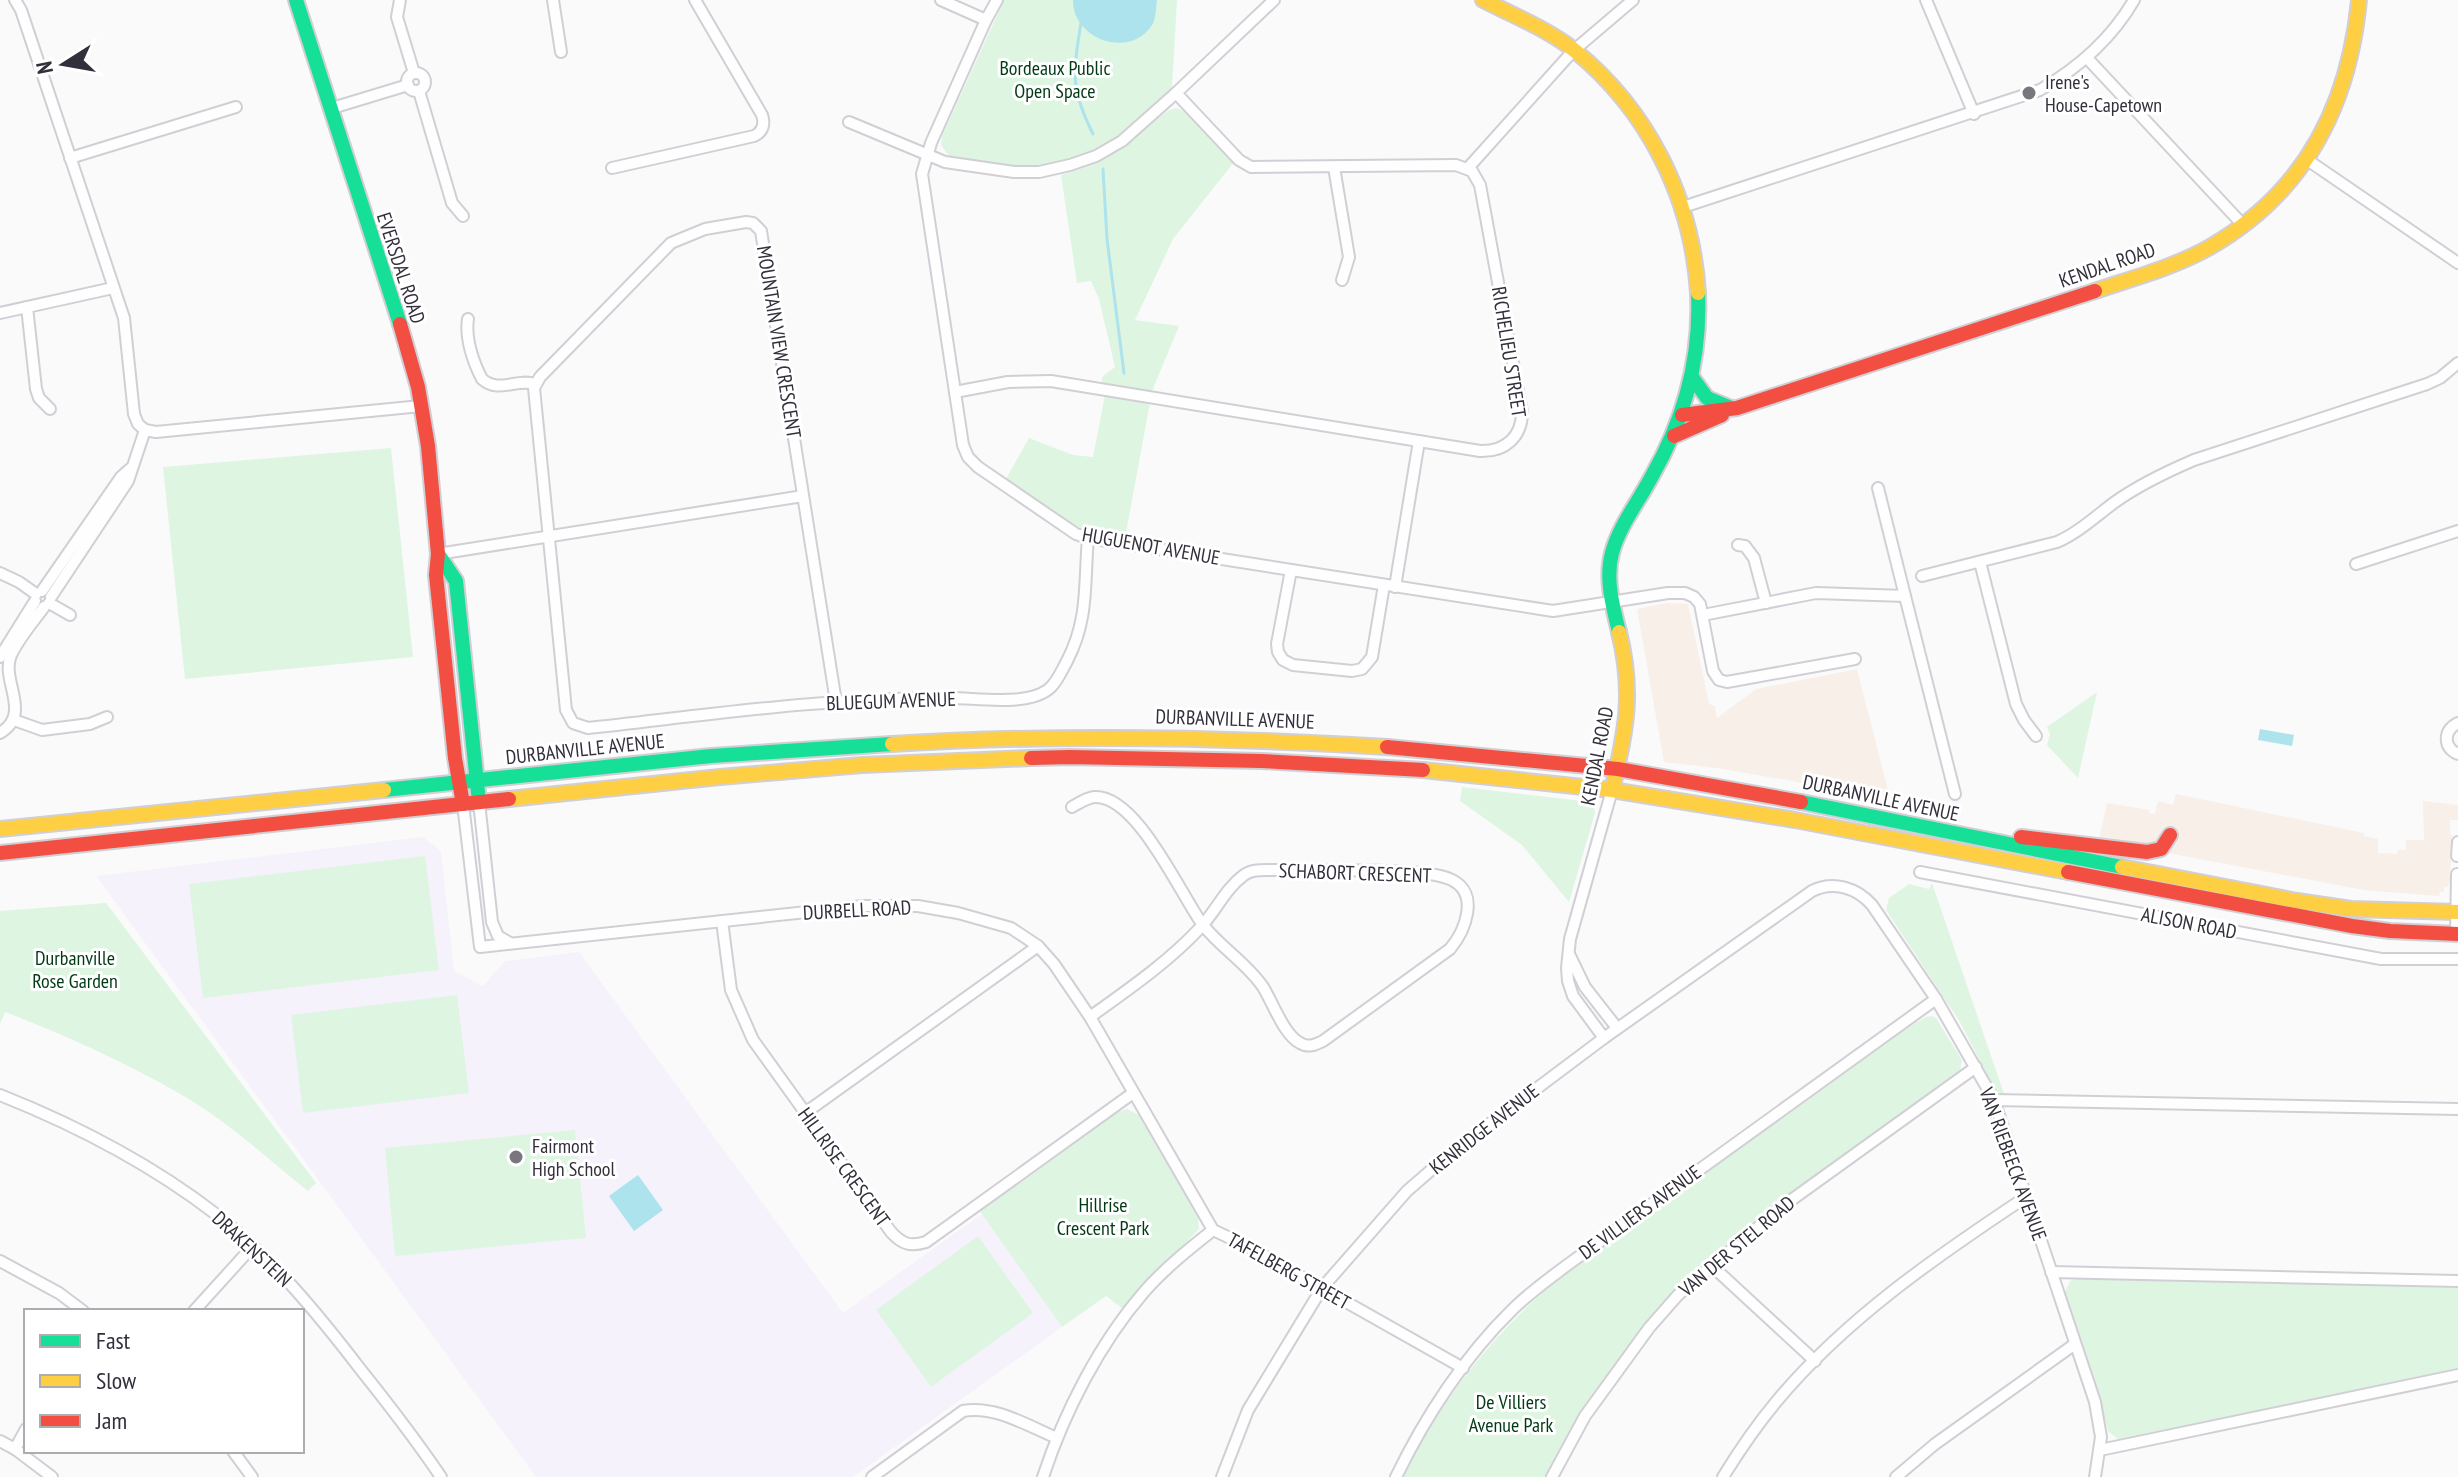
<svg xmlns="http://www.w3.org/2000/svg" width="2458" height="1477" font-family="'PT Sans Narrow',sans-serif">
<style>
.commercial{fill:#f8efe9}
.built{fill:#f5f2fb}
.green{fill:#def5e2}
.water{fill:#ade3ec}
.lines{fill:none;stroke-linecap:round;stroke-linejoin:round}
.stream{stroke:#ade3ec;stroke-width:3}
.street-casing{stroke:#d1cfd5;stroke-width:14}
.fast-casing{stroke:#d1cfd5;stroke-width:18}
.slow-casing{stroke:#d1cfd5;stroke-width:18}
.jam-casing{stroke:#d1cfd5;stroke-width:18}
.street{stroke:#fefefe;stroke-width:10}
.fast{stroke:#16e098;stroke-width:14}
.slow{stroke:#ffcf43;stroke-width:14}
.jam{stroke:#f24e42;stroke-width:14}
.poi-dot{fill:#79767e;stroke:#fff;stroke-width:3}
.labels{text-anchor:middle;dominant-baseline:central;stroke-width:6;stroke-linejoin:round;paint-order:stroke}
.park-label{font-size:20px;fill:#003a14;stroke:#fff}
.poi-label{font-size:20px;fill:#332f3b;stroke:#fff;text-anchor:start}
.street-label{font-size:20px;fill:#332f3b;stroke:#fff}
</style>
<rect width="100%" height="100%" fill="#fafafa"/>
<!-- commercial -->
<g class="commercial">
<polygon points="1667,603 1688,604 1709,704 1715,706 1717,718 1756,689 1857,669 1890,798 1723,769 1664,762 1637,609"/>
<polygon points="2176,794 2364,833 2364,836 2378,839 2378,853 2397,854 2398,850 2406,850 2406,840 2424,840 2423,801 2458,805 2458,820 2450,820 2450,833 2452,836 2450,881 2447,887 2444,887 2444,892 2440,892 2439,896 2364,890 2099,840 2107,803 2150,810 2149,813 2155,814 2158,801 2173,805"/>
</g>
<!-- built -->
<polygon class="built" points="423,837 441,851 454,971 483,986 505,961 579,952 843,1313 982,1214 1062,1327 853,1477 536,1477 96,876"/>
<!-- green -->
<g class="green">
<path d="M1004,0H1177L1172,87C1155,105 1137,123 1117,137C1070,170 1001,174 949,156L941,145L942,136Z"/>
<path d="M1176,108L1187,112L1234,162L1173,239L1135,320L1179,326L1152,391L1102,383V377L1115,367L1099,299L1091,281L1077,283L1061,175C1112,162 1129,140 1169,110Z"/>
<polygon points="1105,395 1150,403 1125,538 1083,529 1072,524 1006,479 1029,438 1073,455 1093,457"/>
<polygon points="391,448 413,657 185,679 163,467"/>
<polygon points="2097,692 2078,778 2047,745 2050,734 2047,727"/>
<polygon points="1462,787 1591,802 1594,806 1595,813 1569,902 1522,845 1460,801"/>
<polygon points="425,856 439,970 203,998 189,884"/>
<polygon points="1932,883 2004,1094 1998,1092 1994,1088 1960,1022 1886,910 1889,898 1909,884 1929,889"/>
<path d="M106,903L316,1183L308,1191C267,1158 227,1121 182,1095C125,1062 65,1035 5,1012L0,1024V911Z"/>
<polygon points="457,995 469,1093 303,1113 291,1015"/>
<path d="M1932,1016L1936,1018L1962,1060L1960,1071C1944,1086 1924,1097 1907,1110C1867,1138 1827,1166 1788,1195C1686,1269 1602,1364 1545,1477H1403C1437,1408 1484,1345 1541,1294C1590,1251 1645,1216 1697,1178C1768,1128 1839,1077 1910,1026L1926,1017Z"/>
<polygon points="1127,1109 1139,1115 1198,1218 1199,1229 1123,1309 1106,1296 1062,1327 979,1210 1115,1113"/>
<polygon points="575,1130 586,1238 395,1256 385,1148"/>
<polygon points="978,1236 1033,1313 931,1387 876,1310"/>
<polygon points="2078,1278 2458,1286 2458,1370 2118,1439 2108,1431 2092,1372 2065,1292 2070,1281"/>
</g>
<!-- water -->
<g class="water">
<path d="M1073,0H1157C1156,7 1156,19 1152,25C1130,60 1072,39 1073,0Z"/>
<polygon points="2260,729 2294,735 2292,746 2258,740"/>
<polygon points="638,1175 663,1210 634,1231 609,1196"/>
</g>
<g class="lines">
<!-- stream -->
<g class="stream">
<path d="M1081,23C1073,73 1070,88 1093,134"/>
<polyline points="1103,169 1107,239 1124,373"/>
</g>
<!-- street casing -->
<g class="street-casing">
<g id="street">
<polyline points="15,0 21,10 124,318 134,414 138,424 145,430"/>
<polyline points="400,0 397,17 414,73"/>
<polyline points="553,0 561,52"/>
<polyline points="941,0 986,20"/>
<polyline points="997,0 986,20 931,143 922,174 963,445 968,457 978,467 1076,534 1088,538 1553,611 1668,593 1685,593 1694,597 1700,604 1713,671 1719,680 1727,682 1855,659"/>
<polyline points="1926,0 1974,114"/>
<polyline points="2087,58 2243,225"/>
<circle cx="416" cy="82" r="9"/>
<polyline points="419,91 452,203 463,216"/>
<polyline points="329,109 408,85"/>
<polyline points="849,122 945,162 1014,172 1039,172 1070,165 1096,156 1122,141 1176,93 1274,0"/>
<polyline points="70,158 236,107"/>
<polyline points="2306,159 2458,263"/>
<polyline points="1334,167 1349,257 1342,280"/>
<path d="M612,168L754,136C763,132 765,124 762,115L695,0"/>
<polyline points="1468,168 1573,51 1633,0"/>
<path d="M1683,207L2040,90C2078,68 2112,38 2134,0"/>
<polyline points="27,307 36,389 39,398 50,409"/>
<polyline points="0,313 113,288"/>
<path d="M468,319C465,338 473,362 482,379C499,394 516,378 535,384"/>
<path d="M955,392L1008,382L1051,381L1480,451C1505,452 1522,437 1522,412L1480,185L1472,171L1456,165L1251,167L1239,160L1176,93"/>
<polyline points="145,430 156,432 421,406"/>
<polyline points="1738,545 1745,546 1754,558 1766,603"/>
<polyline points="438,554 803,496"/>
<polyline points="1980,562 2016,704 2024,720 2036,736"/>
<polyline points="2356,564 2458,531"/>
<polyline points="1291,570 1277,644 1278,652 1283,660 1293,665 1352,671 1362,669 1372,657 1384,585"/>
<polyline points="0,573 19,582 36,594"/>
<path d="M1922,576L2057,542C2078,533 2096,516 2115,502C2139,485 2166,472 2194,460L2427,384L2440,378L2458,363"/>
<polyline points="1395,587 1419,441"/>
<polyline points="42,591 121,477 130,469"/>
<polyline points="1905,596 1955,794"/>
<polyline points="51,597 128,481 145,430"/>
<polyline points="49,603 70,615"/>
<polyline points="1703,615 1816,593 1905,596 1878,488"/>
<polyline points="0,657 35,601"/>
<path d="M836,702L761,231L753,223L746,222L705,229L671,243L540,377L534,388L566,710L573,723L588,728C708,715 830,697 951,698C978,698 1031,707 1051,687C1058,680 1062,670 1067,661C1089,619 1084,583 1088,538"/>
<polyline points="14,720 42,730 90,724 107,717"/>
<path d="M2458,723C2443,731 2443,747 2458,754"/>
<path d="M0,733C33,713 0,681 11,655C19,638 33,622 44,607"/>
<polyline points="479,802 492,922 498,936 510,943"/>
<polyline points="463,804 480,947 863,906 918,906 958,913 1011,928 1038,946 1054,964 1090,1017 1213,1230"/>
<path d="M1072,807C1079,803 1086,798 1094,797C1137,794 1181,896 1203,925C1221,948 1247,963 1263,987C1273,1003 1284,1035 1300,1043C1308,1048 1315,1045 1323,1041L1450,949C1465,931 1480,894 1452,880C1439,874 1423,873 1409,872C1362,869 1315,870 1267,870C1259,870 1251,870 1244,875C1225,889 1216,911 1200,928C1167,963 1129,989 1090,1017"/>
<polyline points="2457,856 2458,842"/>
<polyline points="1920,872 2381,959 2458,959"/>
<path d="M722,921L731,990L753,1040L891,1232C902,1244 910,1247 926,1242L1133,1093"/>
<polyline points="2456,934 2457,874"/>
<polyline points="1569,954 1585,987 1617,1028"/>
<polyline points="1604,1038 1573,996 1568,981 1567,968 1570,939 1612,790"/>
<path d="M0,1095C78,1126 151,1164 217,1215C273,1259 318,1314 361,1370C389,1405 416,1440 441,1477"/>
<polyline points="1994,1100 2458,1109"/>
<polyline points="805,1113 1038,946"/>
<polyline points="1213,1230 1247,1246 1463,1368"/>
<polyline points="0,1261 59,1293 83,1311"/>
<polyline points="1711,1265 1815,1361"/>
<polyline points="2051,1272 2458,1281"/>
<polyline points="194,1311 252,1247"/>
<polyline points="0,1441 15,1449 52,1477"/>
<polyline points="15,1449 26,1429"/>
<polyline points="2100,1450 2458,1375"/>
<polyline points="233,1451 252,1477"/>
<path d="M872,1477L963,1411C995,1405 1028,1426 1057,1438"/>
<path d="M1043,1477C1064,1413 1099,1344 1144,1292C1164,1269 1189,1249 1213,1230"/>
<path d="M1222,1477L1248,1410L1322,1288L1407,1191L1452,1152L1604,1038L1812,891C1833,880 1857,888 1872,905L1936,999L1994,1100L2095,1402L2101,1437L2095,1477"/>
<path d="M1396,1477C1425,1417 1465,1356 1512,1310C1530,1292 1550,1278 1570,1263L1936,999"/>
<polyline points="1552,1477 1585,1416 1649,1328 1678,1295 1783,1206 1976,1067"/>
<path d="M1723,1477C1739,1451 1756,1426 1776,1402C1845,1319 1937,1256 2026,1197"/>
<polyline points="1896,1477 1935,1444 2075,1344"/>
</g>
</g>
<!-- fast casing -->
<g class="fast-casing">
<g id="fast">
<polyline points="296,0 400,324"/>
<polyline points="1692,377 1707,398 1731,408"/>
<polyline points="438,554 456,581 479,802"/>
<path d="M1619,632C1613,607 1605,579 1612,553C1619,526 1639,501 1652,476C1684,420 1701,358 1698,293"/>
<polyline points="384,790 711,756 892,744"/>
<polyline points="1801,802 2122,867"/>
</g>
</g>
<!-- slow casing -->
<g class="slow-casing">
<g id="slow">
<path d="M1483,0C1513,15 1547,29 1574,50C1648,110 1692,198 1698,293"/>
<path d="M2095,291C2133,278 2175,267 2210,247C2304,193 2349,106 2359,0"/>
<path d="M892,744C1057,734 1222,737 1387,747"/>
<polyline points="1423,770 1612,790 1795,820 2068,872"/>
<path d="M1612,790C1626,732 1634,692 1619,632"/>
<polyline points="509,799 720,777 862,765 1031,758"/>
<polyline points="0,829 384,790"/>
<polyline points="2122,867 2297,901 2351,909 2458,912"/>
</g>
</g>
<!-- jam casing -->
<g class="jam-casing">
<g id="jam">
<polyline points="400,324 418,387 428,446 438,554 436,575 455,758 463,804"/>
<polyline points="1682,415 1737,408 2095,291"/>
<polyline points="1674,436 1722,415"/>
<polyline points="1387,747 1618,769 1801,802"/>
<polyline points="1031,758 1070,757 1261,761 1423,770"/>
<polyline points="2021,837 2147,852 2161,849 2170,835"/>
<polyline points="0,853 509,799"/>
<polyline points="2068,872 2352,926 2390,931 2458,934"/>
</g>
</g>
<!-- street -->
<use href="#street" class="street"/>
<!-- fast -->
<use href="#fast" class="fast"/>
<!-- slow -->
<use href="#slow" class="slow"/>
<!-- jam -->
<use href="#jam" class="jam"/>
</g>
<!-- markers -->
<g class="poi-dot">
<circle cx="2029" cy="93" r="8"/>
<circle cx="516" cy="1157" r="8"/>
</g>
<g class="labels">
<!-- park labels -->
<g class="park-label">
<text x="1055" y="68">Bordeaux Public<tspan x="1055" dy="23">Open Space</tspan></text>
<text x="75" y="958">Durbanville<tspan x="75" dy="23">Rose Garden</tspan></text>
<text x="1103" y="1205">Hillrise<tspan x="1103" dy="23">Crescent Park</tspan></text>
<text x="1511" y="1402">De Villiers<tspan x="1511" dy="23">Avenue Park</tspan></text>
</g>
<!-- poi labels -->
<g class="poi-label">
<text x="2045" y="82">Irene's<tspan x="2045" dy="23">House-Capetown</tspan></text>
<text x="532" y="1146">Fairmont<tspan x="532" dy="23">High School</tspan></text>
</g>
<!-- street labels -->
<g class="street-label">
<text transform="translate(2107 265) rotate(-19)">KENDAL ROAD</text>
<text transform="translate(401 268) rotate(72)">EVERSDAL ROAD</text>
<text transform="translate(779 342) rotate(81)">MOUNTAIN VIEW CRESCENT</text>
<text transform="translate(1509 352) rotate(81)">RICHELIEU STREET</text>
<text transform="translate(1151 546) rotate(10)">HUGUENOT AVENUE</text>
<text transform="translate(891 701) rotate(-2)">BLUEGUM AVENUE</text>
<text transform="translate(1235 719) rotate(2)">DURBANVILLE AVENUE</text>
<text transform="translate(585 749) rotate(-6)">DURBANVILLE AVENUE</text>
<text transform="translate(1597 756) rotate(-79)">KENDAL ROAD</text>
<text transform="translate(1881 798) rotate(12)">DURBANVILLE AVENUE</text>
<text transform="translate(1355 873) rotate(2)">SCHABORT CRESCENT</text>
<text transform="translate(857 910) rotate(-3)">DURBELL ROAD</text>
<text transform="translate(2189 923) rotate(11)">ALISON ROAD</text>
<text transform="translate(1484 1129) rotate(-38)">KENRIDGE AVENUE</text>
<text transform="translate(2013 1164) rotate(70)">VAN RIEBEECK AVENUE</text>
<text transform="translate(844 1167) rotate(54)">HILLRISE CRESCENT</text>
<text transform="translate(1640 1212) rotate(-36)">DE VILLIERS AVENUE</text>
<text transform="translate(1737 1246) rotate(-40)">VAN DER STEL ROAD</text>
<text transform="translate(252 1249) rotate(43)">DRAKENSTEIN</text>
<text transform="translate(1289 1271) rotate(29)">TAFELBERG STREET</text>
</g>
</g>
<!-- legend -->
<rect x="24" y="1309" width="280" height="144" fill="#ffffff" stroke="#adacb1" stroke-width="2"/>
<rect x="40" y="1335" width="40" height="12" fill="#16e098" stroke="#adacb1" stroke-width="2"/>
<text x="96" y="1349" font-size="24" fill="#332f3b">Fast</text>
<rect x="40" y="1375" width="40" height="12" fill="#ffcf43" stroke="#adacb1" stroke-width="2"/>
<text x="96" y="1389" font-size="24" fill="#332f3b">Slow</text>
<rect x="40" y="1415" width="40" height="12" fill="#f24e42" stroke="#adacb1" stroke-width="2"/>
<text x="96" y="1429" font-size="24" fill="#332f3b">Jam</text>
<!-- north arrow -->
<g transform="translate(64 64) rotate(259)" stroke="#ffffff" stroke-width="6" paint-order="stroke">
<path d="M0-6L14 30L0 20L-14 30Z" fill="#332f3b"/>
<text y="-12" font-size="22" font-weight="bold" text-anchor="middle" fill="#332f3b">N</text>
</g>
</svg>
